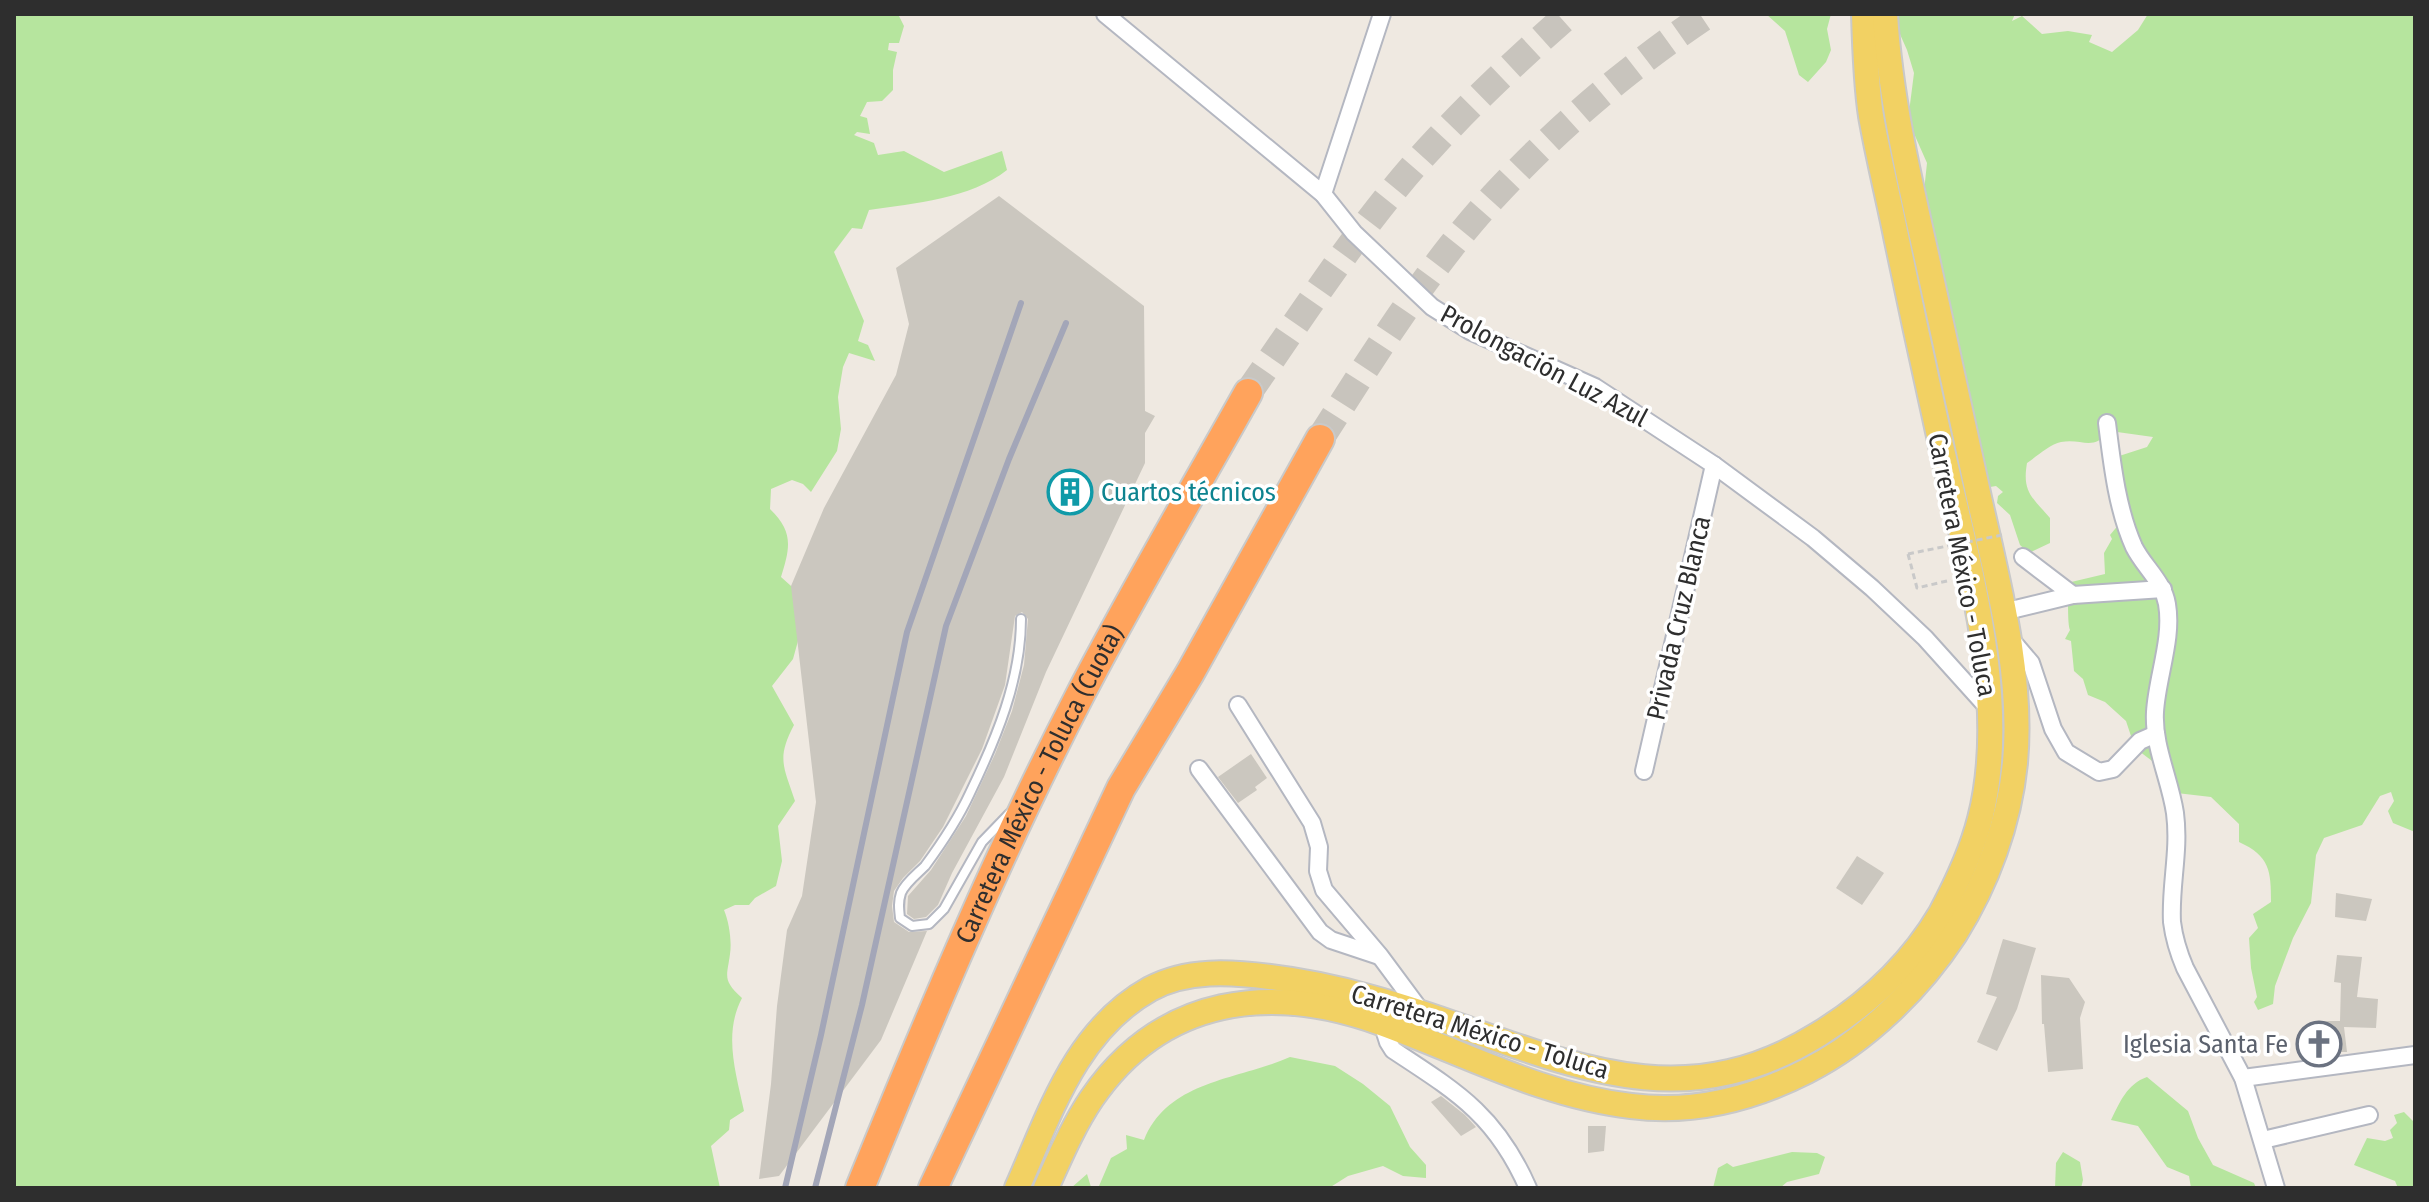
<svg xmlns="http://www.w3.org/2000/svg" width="2429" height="1202" font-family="'Fira Sans Condensed',sans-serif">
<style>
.green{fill:#b6e59e}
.building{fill:#cbc7bf}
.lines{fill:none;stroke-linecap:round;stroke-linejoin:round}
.motorway-tunnel{stroke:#c8c4bd;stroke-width:28;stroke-dasharray:28 14;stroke-linecap:butt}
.service-casing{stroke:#b4b7c1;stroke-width:12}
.minor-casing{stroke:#b4b7c1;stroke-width:20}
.primary-casing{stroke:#c9c9c9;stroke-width:28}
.motorway-casing{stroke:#c9c9c9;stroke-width:32}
.path{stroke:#c9c9c9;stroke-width:3;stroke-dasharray:6 4;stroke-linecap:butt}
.service{stroke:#fff;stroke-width:8}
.minor{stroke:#fff;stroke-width:16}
.primary{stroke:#f2d163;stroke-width:24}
.motorway{stroke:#ffa35c;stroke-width:28}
.rail{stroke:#a3a6b8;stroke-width:6}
.path-bridge{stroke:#c9c9c9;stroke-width:3;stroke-dasharray:6 4;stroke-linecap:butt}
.labels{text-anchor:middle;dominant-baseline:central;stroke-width:7;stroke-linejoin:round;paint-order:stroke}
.street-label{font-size:26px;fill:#2e2e2e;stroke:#fff}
.culture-label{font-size:26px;fill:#0d838f;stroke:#fff;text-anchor:start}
.worship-label{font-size:26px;fill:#5b616d;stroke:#fff;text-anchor:end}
</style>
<rect width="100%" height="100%" fill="#efe9e1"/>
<!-- green -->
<g class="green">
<path d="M14,14H898L904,26L899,43H889L888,50L897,52L893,70V90L882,101L867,102L860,116L867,118L870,134L857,132L854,135L874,143L878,155L904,151L944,172L1002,151L1007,170C970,199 915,203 869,210L862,229L852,228L834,252L864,321L858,341L868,345L875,361L849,353L843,367L838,397L841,429L837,451L811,492L803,484L792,480L771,489L770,509C794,532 790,548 781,577L800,594L806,612L793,659L772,686L794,725C776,759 784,767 795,801L778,826L782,861L776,886L755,898L749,905H735L724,910C729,922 732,941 730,954C727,977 722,980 742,998C723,1034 736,1073 744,1111L730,1120L729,1130L711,1146L720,1188H14Z"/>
<polygon points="1766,14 1831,14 1827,29 1831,50 1826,62 1808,82 1799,75 1785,31"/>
<path d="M1891,14H2015L2012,21L2022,16L2042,34L2068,31L2092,35L2089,42L2112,52L2138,30L2148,14H2415V832L2393,823L2388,811L2394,801L2391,792L2380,796L2362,825L2324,838L2316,855L2311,903L2293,938L2275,986L2273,1004L2258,1010L2254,1002L2257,997L2251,968L2249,938L2258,928L2253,914L2271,902C2271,871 2270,856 2239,842V824L2211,797L2168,792L2160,767L2135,748L2126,721L2105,702L2088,695L2083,679L2074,671L2071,641L2065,639L2070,630C2067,622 2069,596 2067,583L2105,574L2104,553L2112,539L2110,535L2125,517L2113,458L2147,447L2153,437L2110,431C2092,452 2083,438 2061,442C2050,444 2036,457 2027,463C2022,492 2032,497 2050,518V543L2029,553L2020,545L2010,515L1997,503L1998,496L2003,492L1996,486L1984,488L1969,463L1940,445C1934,397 1933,348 1922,302L1927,293L1915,220L1924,191L1927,163L1908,120L1914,73L1907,50Z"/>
<path d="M1290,1057L1335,1066L1363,1084L1390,1106L1410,1147L1426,1165V1178L1403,1176L1383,1166L1348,1176L1329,1188H1071L1087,1174L1091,1187L1099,1186L1111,1158L1127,1149L1126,1135L1144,1140C1168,1080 1238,1080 1290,1057Z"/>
<path d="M2147,1077L2188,1111L2198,1138L2213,1165L2254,1183L2256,1188H2191L2189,1176L2167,1167L2138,1126L2111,1120C2120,1102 2127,1084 2147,1077Z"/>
<polygon points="2404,1112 2415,1123 2415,1188 2398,1188 2395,1181 2354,1165 2367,1138 2385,1141 2393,1138 2390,1130 2397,1123 2394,1115"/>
<polygon points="1792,1152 1817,1153 1825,1157 1819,1174 1787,1182 1780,1188 1713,1188 1718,1168 1727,1163 1733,1167"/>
<polygon points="2063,1152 2080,1162 2083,1180 2081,1188 2055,1188 2056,1163"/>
</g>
<!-- building -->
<g class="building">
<polygon points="999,196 1144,306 1145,411 1155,416 1145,433 1145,463 1046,672 1004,777 952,873 938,905 926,917 914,919 907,914 908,896 931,870 966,816 995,754 1012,711 1024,665 1028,619 1022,612 1015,616 1005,685 982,749 943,827 920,861 903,878 894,891 892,906 894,922 909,932 927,931 881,1040 779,1176 759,1179 771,1084 777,1006 787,930 802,896 816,802 791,586 824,508 896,375 909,324 896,268"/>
<polygon points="1251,754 1267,778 1255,787 1257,790 1238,803 1218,777"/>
<polygon points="1857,856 1884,873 1862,905 1836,888"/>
<polygon points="2336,893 2372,899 2366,921 2335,917"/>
<polygon points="2003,939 2036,948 2017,1009 1997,1051 1977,1042 1997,997 1986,994"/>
<polygon points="2337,955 2362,957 2357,997 2378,999 2376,1028 2344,1027 2347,1052 2323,1052 2324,1021 2340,1021 2341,983 2334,982"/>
<polygon points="2041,975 2069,978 2085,1002 2080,1018 2083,1069 2048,1072 2044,1024 2042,1024"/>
<polygon points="1441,1096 1465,1115 1476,1127 1461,1136 1431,1102"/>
<polygon points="1588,1126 1606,1126 1604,1151 1588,1153"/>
</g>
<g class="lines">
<!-- motorway-tunnel -->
<g class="motorway-tunnel">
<path d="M1248,393C1306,310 1361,223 1429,149C1473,101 1520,57 1569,14"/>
<path d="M1320,439C1373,356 1427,269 1494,196C1558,127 1630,66 1708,14"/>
</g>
<!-- service casing -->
<g class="service-casing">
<path id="service" d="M1010,813L982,842L944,909L929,924L912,926L900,918C899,909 898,902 901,893C905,883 917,874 925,866C942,843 958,819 970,793C996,739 1021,680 1021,619"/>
</g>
<!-- minor casing -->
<g class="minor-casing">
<g id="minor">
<polyline points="1105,14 1323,194 1354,233 1432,307 1470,331 1595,387 1714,465 1813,538 1872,588 1925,638 1989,709"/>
<polyline points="1323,194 1382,14"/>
<path d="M2107,423C2112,463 2117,509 2134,547C2144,567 2163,581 2167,604C2173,639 2157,677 2155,712C2153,746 2170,779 2175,813C2180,851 2170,885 2172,922C2174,938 2179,954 2185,968L2243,1078L2276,1188"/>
<polyline points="2023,557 2073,595"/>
<polyline points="2003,612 2073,595 2163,589"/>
<polyline points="2008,636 2031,663 2053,729 2066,752 2099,772 2113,769 2140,741 2156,734"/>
<polyline points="1238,705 1312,823 1319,847 1318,871 1324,890 1380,956 1423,1014"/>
<polyline points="1199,769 1320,932 1331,940 1379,956"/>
<polyline points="1644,771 1714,465"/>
<path d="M1382,1023L1388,1042L1393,1050C1457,1092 1496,1115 1528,1188"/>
<polyline points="2243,1078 2415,1055"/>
<polyline points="2263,1140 2369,1115"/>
</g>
</g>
<!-- primary casing -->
<g class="primary-casing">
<g id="primary">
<path d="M1017,1188C1050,1114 1075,1031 1150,989C1187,969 1231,972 1270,977C1337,985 1404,1006 1468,1029C1593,1074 1695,1111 1819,1034C1869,1003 1911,964 1941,913C1957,883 1972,851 1980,819C2011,698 1965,555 1939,436C1924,369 1910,303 1896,236C1888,196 1878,156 1871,116C1866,83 1865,48 1864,14"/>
<path d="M1046,1188C1060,1157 1073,1126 1092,1098C1162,996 1271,983 1381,1023C1464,1053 1543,1096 1631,1106C1693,1114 1752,1099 1807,1071C1866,1041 1919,989 1955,934C1987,883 2009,823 2015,763C2023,676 1999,586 1980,502C1962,419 1944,337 1926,254C1908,174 1890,95 1885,14"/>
</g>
</g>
<!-- motorway casing -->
<g class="motorway-casing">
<g id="motorway">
<path id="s1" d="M860,1188C928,1021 997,855 1080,695C1133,593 1192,493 1248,393"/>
<polyline points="933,1188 1121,788 1190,673 1320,439"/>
</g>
</g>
<!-- path -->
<polyline class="path" points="1908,554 1917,588 1951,580"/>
<!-- service -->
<use href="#service" class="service"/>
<!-- minor -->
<use href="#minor" class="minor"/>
<!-- primary -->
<use href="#primary" class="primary"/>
<!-- motorway -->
<use href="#motorway" class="motorway"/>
<!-- rail -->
<g class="rail">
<polyline points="785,1188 821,1035 907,632 1021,303"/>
<polyline points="815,1188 862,1005 946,626 1009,459 1066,323"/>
</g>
<!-- path-bridge -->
<polyline class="path-bridge" points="1908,554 2002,535"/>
</g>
<!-- icons -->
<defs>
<g id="building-ring" transform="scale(2.3)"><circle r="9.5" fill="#fff" stroke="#0f9aa8" stroke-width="1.5"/><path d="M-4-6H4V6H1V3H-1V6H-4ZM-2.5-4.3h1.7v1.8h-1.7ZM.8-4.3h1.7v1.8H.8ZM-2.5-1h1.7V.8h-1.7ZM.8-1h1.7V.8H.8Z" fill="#0f9aa8"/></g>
<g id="church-ring" transform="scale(2.3)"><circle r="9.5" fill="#fff" stroke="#6b7280" stroke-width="1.5"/><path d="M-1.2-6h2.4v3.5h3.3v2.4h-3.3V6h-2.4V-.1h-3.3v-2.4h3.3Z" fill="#6b7280"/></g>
</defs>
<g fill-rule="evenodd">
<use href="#building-ring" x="1070" y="492"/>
<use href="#church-ring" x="2319" y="1044"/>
</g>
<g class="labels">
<!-- street labels -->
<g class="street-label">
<text transform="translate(1544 366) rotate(28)">Prolongación Luz Azul</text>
<text transform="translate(1962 565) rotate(79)">Carretera México - Toluca</text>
<text transform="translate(1679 618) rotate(-77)">Privada Cruz Blanca</text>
<text stroke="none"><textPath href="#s1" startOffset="442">Carretera México - Toluca (Cuota)</textPath></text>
<text transform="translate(1480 1032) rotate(17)">Carretera México - Toluca</text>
</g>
<!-- culture labels -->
<g class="culture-label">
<text x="1101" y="492">Cuartos técnicos</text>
</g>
<!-- worship labels -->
<g class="worship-label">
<text x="2288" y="1044">Iglesia Santa Fe</text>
</g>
</g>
<!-- border -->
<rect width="2429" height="1202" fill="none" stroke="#2e2e2e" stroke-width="32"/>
</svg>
